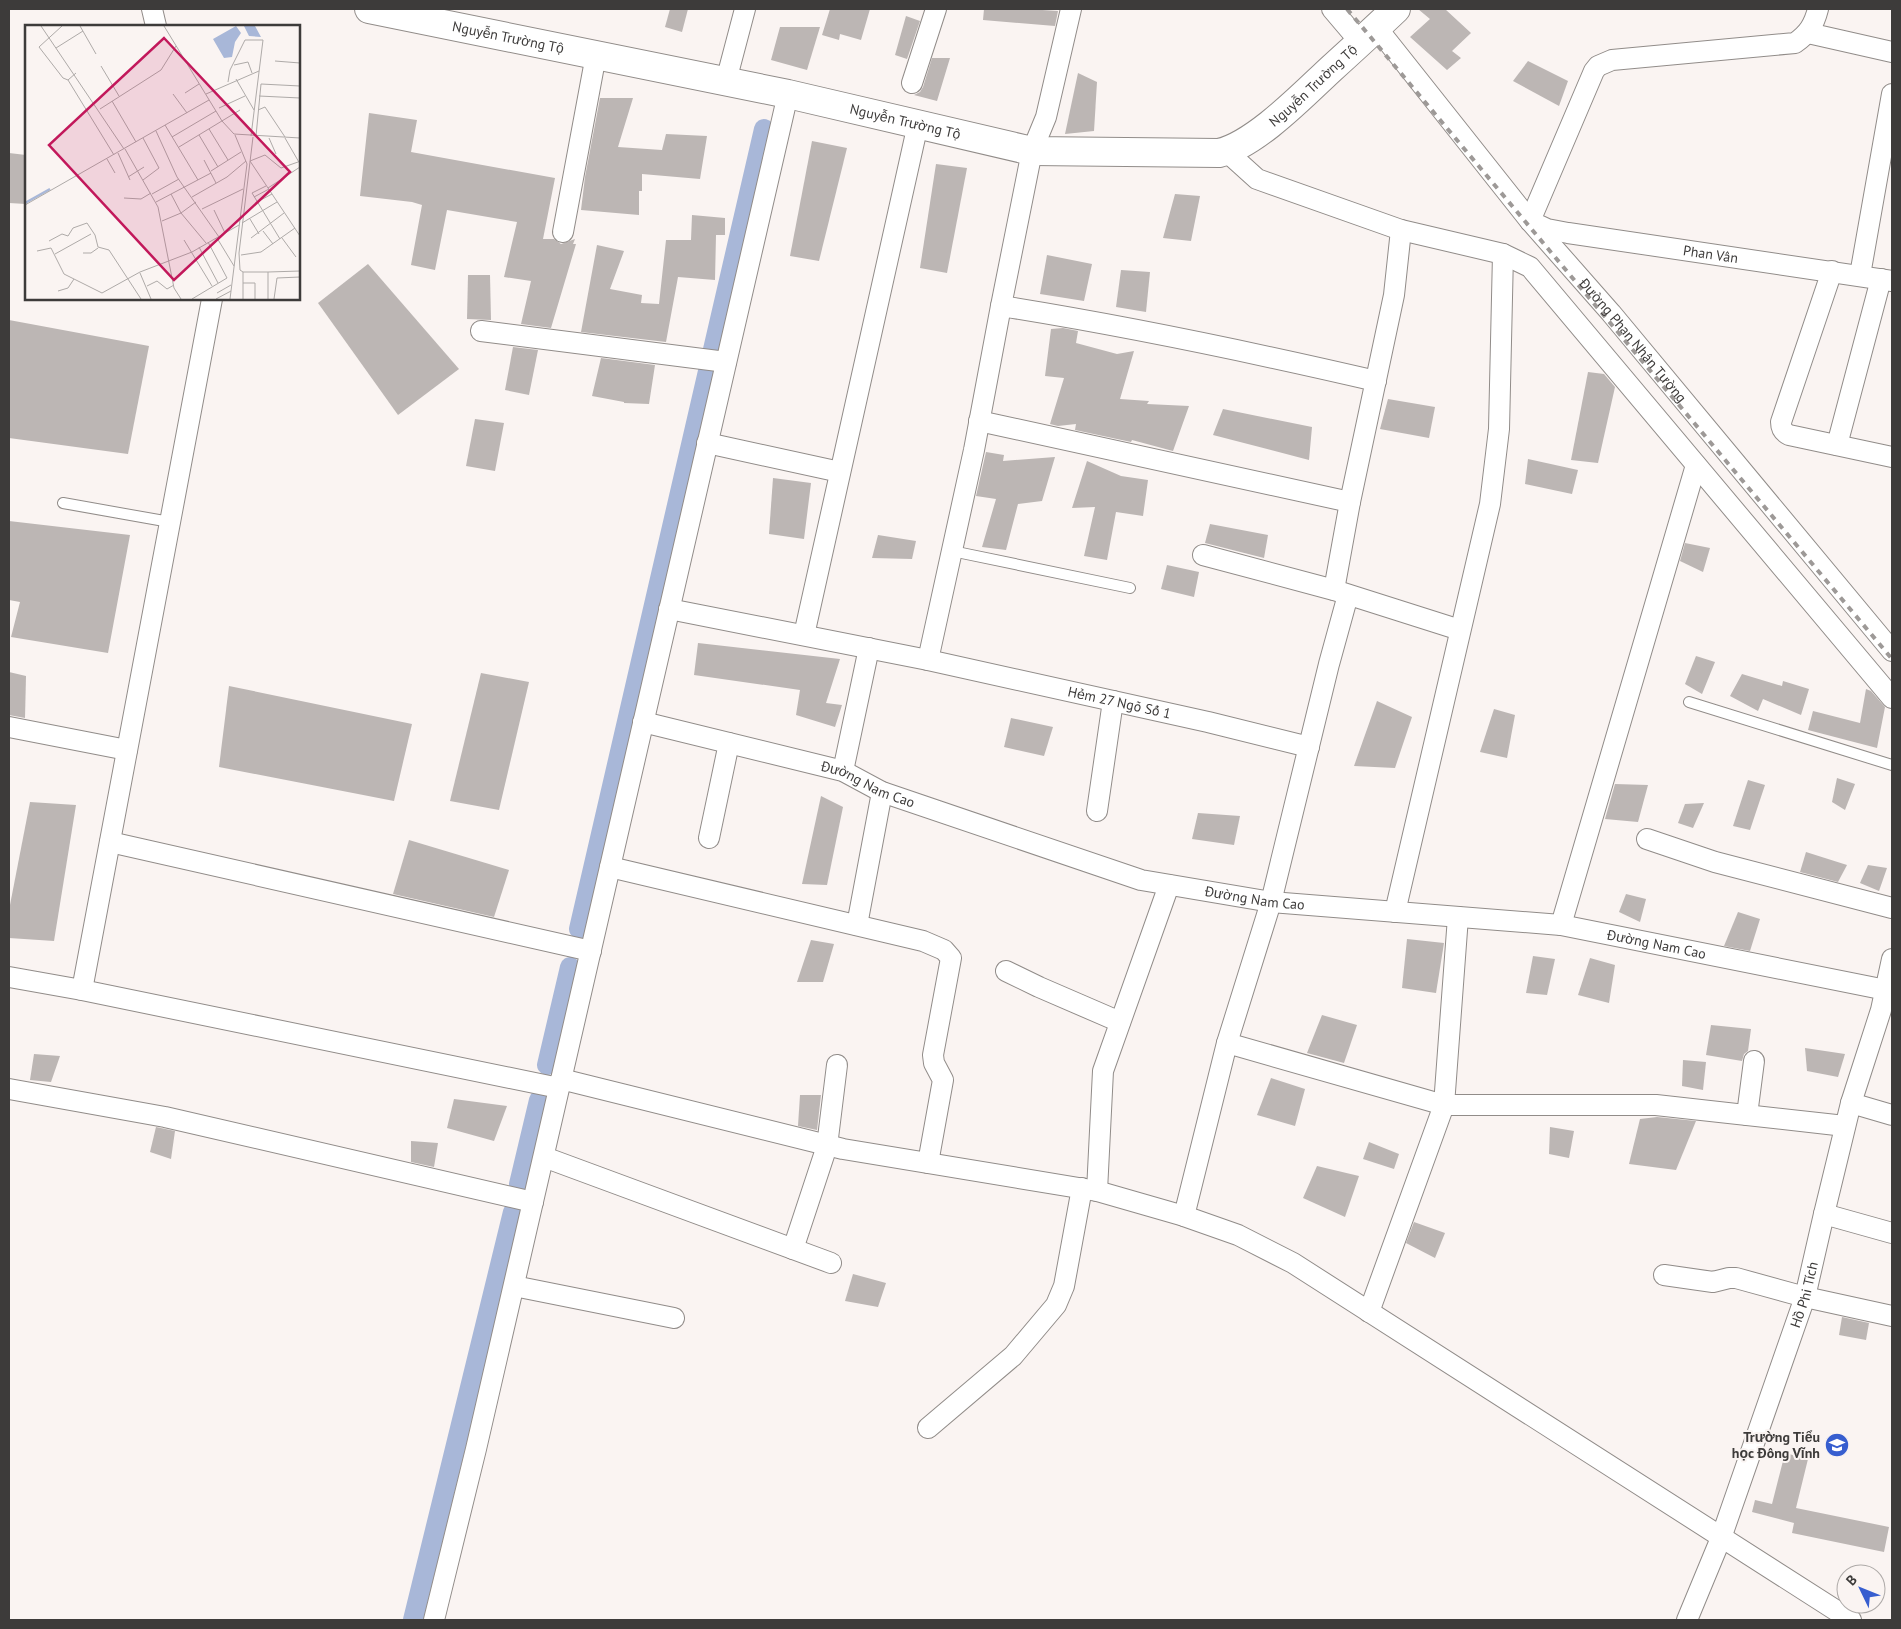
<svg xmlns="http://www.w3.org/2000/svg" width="1901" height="1629" font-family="'PT Sans',sans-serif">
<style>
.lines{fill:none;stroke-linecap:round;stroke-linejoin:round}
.canal{stroke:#a8b7d8;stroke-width:20}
.building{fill:#bcb6b4}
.lane-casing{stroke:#918c89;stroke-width:12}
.street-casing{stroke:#918c89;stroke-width:22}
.secondary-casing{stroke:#918c89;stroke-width:30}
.lane{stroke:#fff;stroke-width:10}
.street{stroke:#fff;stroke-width:20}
.secondary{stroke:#fff;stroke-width:28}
.rail{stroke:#9d9997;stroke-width:4;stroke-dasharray:6 6;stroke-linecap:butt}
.labels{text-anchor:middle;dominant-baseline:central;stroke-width:4;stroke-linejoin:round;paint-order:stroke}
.street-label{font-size:14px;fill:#3d3b3a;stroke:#faf4f2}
.poi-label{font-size:14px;font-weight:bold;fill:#3d3b3a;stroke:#faf4f2;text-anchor:end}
.inset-river{fill:none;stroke:#a8b7d8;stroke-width:2.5}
.inset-road{fill:none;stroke:#aeaaa8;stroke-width:1}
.view{fill:#c2185b;fill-opacity:0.15;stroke:#c2185b;stroke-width:2.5}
.inset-edge{fill:none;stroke:#3d3b3a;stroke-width:2.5}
</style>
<rect width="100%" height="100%" fill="#faf4f2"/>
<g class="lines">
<!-- canal -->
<g class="canal">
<polyline points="579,929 764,129"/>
<polyline points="547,1065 570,967"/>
<polyline points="519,1184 539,1100"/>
<polyline points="413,1620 513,1212"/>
</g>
</g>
<!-- building -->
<g class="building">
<polygon points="670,9 688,9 682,32 665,27"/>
<polygon points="830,9 870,9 861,40 840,34 839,40 822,35"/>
<polygon points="984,9 1027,9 1058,11 1055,26 983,20"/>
<polygon points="1418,9 1445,9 1471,33 1452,51 1461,58 1447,70 1410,37 1430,19"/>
<polygon points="906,16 920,21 907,59 895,55"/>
<polygon points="780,27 820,27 807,70 771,60"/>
<polygon points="932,58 950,58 937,101 914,95 920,92 923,87"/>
<polygon points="1528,61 1568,81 1559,106 1513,81"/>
<polygon points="1078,73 1097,82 1094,131 1065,134"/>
<polygon points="600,98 633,98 618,147 662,150 666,134 707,136 700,179 642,174 642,191 639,191 639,215 581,210 585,177"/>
<polygon points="369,113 417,120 411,152 555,178 543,239 554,239 561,244 575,239 573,244 576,244 551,328 521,324 531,281 504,277 517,222 447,210 435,270 411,265 422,205 412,202 360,196"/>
<polygon points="812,141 847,148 819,261 790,256"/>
<polygon points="9,153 26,155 26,204 9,203"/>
<polygon points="936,164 967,168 947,273 920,268"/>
<polygon points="1175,194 1200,196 1191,241 1163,238"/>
<polygon points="692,215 725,218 725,235 716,235 715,280 678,277 666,342 581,332 597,245 624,251 610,289 642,295 641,303 659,304 666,240 691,240"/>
<polygon points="1047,255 1092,264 1084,301 1040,294"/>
<polygon points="368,264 459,369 398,415 318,303"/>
<polygon points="1121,270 1150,272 1146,312 1116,307"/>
<polygon points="468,275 490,275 491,320 467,319"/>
<polygon points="9,320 149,346 128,454 9,438"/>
<polygon points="1063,328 1078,331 1076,343 1117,354 1134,351 1120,399 1149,401 1147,404 1189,406 1173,451 1132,440 1131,442 1075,430 1076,424 1058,426 1050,424 1064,378 1045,376 1051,329"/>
<polygon points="513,347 538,350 529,395 505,390"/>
<polygon points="601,358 655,365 649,404 624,403 624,402 592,396"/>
<polygon points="1588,372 1604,374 1615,387 1598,463 1571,460"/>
<polygon points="1388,399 1435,407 1429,438 1380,429"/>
<polygon points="1223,409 1312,427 1309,460 1213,435"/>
<polygon points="475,419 504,423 495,471 466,466"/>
<polygon points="986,452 1004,455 1003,461 1055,457 1042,501 1018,504 1006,550 982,547 996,499 976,496"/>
<polygon points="1528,459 1578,470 1572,494 1525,484"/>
<polygon points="1087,461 1121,476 1148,480 1143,516 1116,512 1107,560 1084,556 1095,507 1072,508"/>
<polygon points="773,478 811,483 804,539 769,534"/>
<polygon points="9,521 130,535 108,653 11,637 20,602 9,600"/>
<polygon points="1210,524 1268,535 1264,558 1205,543"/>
<polygon points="878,535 916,541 912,559 872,558"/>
<polygon points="1685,543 1710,548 1703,572 1680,561"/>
<polygon points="1167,565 1199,572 1194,597 1161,589"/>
<polygon points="698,643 840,659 826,703 842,705 835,727 796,715 800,690 694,675"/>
<polygon points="1696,656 1715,662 1702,694 1685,684"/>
<polygon points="9,672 26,676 25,718 9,715"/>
<polygon points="481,673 529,682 499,810 450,801"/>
<polygon points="1742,674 1782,686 1783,681 1809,689 1801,715 1763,699 1758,711 1730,696"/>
<polygon points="229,686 412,724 394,801 219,767"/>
<polygon points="1866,689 1871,691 1885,707 1877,748 1808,730 1813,711 1860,723"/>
<polygon points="1377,701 1412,717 1395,768 1354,766"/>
<polygon points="1494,709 1515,715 1507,758 1480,752"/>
<polygon points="1011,718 1053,727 1044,756 1004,747"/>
<polygon points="1837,778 1855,784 1845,810 1832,802"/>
<polygon points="1748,780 1765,785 1750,830 1733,826"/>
<polygon points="1615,784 1648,785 1638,822 1605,819"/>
<polygon points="821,796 843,807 827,885 802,884"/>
<polygon points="30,802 76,805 54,941 9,938 9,910"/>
<polygon points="1704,803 1693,828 1678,823 1685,804"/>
<polygon points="1198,813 1240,816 1234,845 1192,839"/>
<polygon points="409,840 509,870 494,917 393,894"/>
<polygon points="1806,852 1847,865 1838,882 1800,872"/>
<polygon points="1868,865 1887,868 1879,891 1860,883"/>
<polygon points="1626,894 1646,899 1640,922 1619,912"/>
<polygon points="1738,912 1760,919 1750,951 1724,946"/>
<polygon points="1407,939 1444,943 1436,993 1402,988"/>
<polygon points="811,940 834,944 823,982 797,982"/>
<polygon points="1533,956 1555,959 1547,995 1526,993"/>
<polygon points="1590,958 1615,965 1609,1003 1578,995"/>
<polygon points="1322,1015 1357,1025 1344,1063 1307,1053"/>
<polygon points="1711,1025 1751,1029 1748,1051 1744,1054 1742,1061 1706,1055"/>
<polygon points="1805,1048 1845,1054 1838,1077 1807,1071"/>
<polygon points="34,1054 60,1056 51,1082 30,1080"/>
<polygon points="1683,1060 1706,1062 1703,1090 1682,1086"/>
<polygon points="1271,1078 1305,1089 1295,1126 1257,1115"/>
<polygon points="800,1095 821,1095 817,1130 798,1126"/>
<polygon points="454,1099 507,1106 494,1141 447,1128"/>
<polygon points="1657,1117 1696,1121 1676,1170 1629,1164 1640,1119"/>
<polygon points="156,1127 175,1131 171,1159 150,1152"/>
<polygon points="1550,1127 1574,1131 1569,1158 1549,1154"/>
<polygon points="411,1141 438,1143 434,1167 411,1162"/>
<polygon points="1369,1142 1399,1154 1394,1169 1363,1159"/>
<polygon points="1317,1166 1359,1176 1345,1217 1303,1198"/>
<polygon points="1414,1222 1445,1233 1435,1258 1406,1243"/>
<polygon points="853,1274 886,1283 878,1307 845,1301"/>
<polygon points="1842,1317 1869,1323 1866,1340 1839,1335"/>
<polygon points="1785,1453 1808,1459 1796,1508 1889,1527 1884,1552 1792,1533 1794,1523 1752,1512 1755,1500 1772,1504"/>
</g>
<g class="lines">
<!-- lane casing -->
<g class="lane-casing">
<g id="lane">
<polyline points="63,503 170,522"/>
<polyline points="952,551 1130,588"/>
<polyline points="1689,702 1892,765"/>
</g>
</g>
<!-- street casing -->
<g class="street-casing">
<g id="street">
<polyline points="152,9 156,26"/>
<polyline points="1332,9 1360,42"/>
<path id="s1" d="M1818,9C1814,25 1808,34 1795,43L1612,60L1598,66L1594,71L1530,221L1547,229L1568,233L1892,281"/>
<path id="s2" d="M1377,28L1530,221L1611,313L1892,651"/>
<polyline points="1808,33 1892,52"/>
<polyline points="726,81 745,9"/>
<polyline points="912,83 936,9"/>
<polyline points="1226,151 1257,179 1401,230 1503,254 1530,267 1892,698"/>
<polyline points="563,232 596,55"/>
<path d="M1832,271L1781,422C1781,429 1783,432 1789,435L1892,457"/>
<polyline points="1860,275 1892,94"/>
<path d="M1001,306C1127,326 1251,352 1376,381"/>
<polyline points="481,331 726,362"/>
<polyline points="979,421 1350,502"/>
<polyline points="707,443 840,472"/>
<polyline points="1837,445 1881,279"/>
<polyline points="1203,555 1334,590 1460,630"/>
<polyline points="1334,590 1350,502 1394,295 1401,230"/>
<path id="s3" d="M669,609L928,660L1208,722L1309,747"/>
<polyline points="804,635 918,124"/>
<polyline points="928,660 974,450 1001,306 1032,151 1046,117 1071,9"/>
<path id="s4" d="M643,722L843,771L882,792L1141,880L1271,902L1561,925L1886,990"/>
<polyline points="9,727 127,750"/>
<polyline points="843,771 869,648"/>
<polyline points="1097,811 1113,701"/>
<polyline points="709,838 729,743"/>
<polyline points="1647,839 1715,862 1892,908"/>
<polyline points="110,842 591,951"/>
<polyline points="610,867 923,941 944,950 951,958 933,1055 934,1063 943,1080 928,1163"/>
<polyline points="1395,912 1490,504 1499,429 1503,254"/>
<polyline points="857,925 882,792"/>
<polyline points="1561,925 1696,465"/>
<polyline points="1006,971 1039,987 1120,1022"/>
<polyline points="9,977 82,990 559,1088"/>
<polyline points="82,990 212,299"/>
<polyline points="1227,1043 1444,1105 1656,1105 1845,1126"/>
<polyline points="561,1079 843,1149 1097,1191 1184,1216 1238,1235 1293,1263 1851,1620"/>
<polyline points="9,1089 165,1117 533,1202"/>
<polyline points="1851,1103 1892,1115"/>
<polyline points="1747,1115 1754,1061"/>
<polyline points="544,1157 831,1263"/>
<polyline points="1097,1191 1103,1071 1169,885"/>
<polyline points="1824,1214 1892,1233"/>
<polyline points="1184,1216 1227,1043 1271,902 1329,664 1348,595"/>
<polyline points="793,1249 827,1146 837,1065"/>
<polyline points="1664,1275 1713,1282 1729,1278 1736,1278 1805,1297 1892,1316"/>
<polyline points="514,1286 674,1318"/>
<polyline points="1369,1312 1444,1105 1458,917"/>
<polyline points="928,1428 1013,1356 1056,1305 1064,1286 1082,1188"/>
<polyline points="434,1620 476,1449 788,94"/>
<path id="s5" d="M1687,1620L1721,1538L1805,1297L1824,1214L1851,1103L1881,1010L1892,959"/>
</g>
</g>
<!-- secondary casing -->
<g class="secondary-casing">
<g id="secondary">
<path id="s6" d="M369,9L788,94L1032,151L1219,153C1255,145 1304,94 1331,69C1353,49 1375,29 1396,9"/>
</g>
</g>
<!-- lane -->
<use href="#lane" class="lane"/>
<!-- street -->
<use href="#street" class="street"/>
<!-- secondary -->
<use href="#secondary" class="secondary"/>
<!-- rail -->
<polyline class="rail" points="1347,9 1892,659"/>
</g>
<!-- icons -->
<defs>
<g id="school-disc" transform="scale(1.25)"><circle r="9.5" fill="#375ecf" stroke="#faf4f2"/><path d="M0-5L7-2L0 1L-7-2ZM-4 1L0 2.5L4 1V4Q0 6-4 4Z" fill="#fff"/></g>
</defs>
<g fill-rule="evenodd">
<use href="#school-disc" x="1837" y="1445"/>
</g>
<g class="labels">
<!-- street labels -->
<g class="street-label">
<text stroke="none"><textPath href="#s6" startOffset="142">Nguyễn Trường Tộ</textPath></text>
<text stroke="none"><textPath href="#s6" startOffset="982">Nguyễn Trường Tộ</textPath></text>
<text stroke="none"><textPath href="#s6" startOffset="548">Nguyễn Trường Tộ</textPath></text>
<text stroke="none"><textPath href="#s1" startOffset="595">Phan Vân</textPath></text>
<text stroke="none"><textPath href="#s2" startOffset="404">Đường Phan Nhân Tường</textPath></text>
<text stroke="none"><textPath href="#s3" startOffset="460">Hẻm 27 Ngõ Số 1</textPath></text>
<text stroke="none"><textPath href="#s4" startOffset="234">Đường Nam Cao</textPath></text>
<text stroke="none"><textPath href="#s4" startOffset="639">Đường Nam Cao</textPath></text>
<text stroke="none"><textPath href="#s4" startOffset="1044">Đường Nam Cao</textPath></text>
<text stroke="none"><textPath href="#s5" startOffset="346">Hồ Phi Tích</textPath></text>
</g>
<!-- poi labels -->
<g class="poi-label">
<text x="1820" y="1437">Trường Tiểu<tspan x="1820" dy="16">học Đông Vĩnh</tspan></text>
</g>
</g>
<!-- overview -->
<g transform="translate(25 25)">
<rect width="275" height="275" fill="#faf4f2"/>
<path d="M211,1L216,8L210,17L207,32L199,33L188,14ZM219,1H230L236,12L224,11Z" fill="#a8b7d8"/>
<path class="inset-river" d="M0,178L25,164"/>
<path class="inset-road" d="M16,1L99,124M37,1L14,22L38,53L43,55M55,1L71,29M139,1L197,96L209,109L275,113M31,23L58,6M250,36L275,38M209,40L223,37L227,48M76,41L94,71M51,48L43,55L89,130M211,54L229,85M203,57L205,45L220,15H238L226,111M160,68L174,59M148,69L162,88M181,69L234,46M234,71L275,73M87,76L111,117M194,83L220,71M75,84L136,45L151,21M233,85L240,82L260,112M140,100L173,155M184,104L203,135M131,106L152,152L194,212M174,110L193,142M231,111L236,59L275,61M147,112L191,86M118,113L134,143L118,155M244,113L251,129M260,113L275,139M154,122L215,85M100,124L133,182L149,263L156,274M93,128L105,155M82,134L90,148M179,135L191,158M273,137L256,143L240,130L225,136L275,211M186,146L216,127M103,152L119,142M241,161L227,168L255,214M243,163L275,142M127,169L154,154M146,169L156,188L181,218M167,172L202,152L221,136M229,172L244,164M99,173L116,174L126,168M131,177L186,148M232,177L247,169M0,180L184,75M177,184L218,164M189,185L200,208M225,194L234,209M137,196L156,188L171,177M217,198L252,177M238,206L248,219M192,213L209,241M226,213L259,188M257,213L271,232M159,215L187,261M24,216L37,209L43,211L48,203L62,198L70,210L73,222L84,225L116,274M174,222L193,258M12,226L26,223L39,249L77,268L115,247L167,227L214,200M58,228H66L73,223M30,229L66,209M216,230L236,227L270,203M218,247H243V274M243,247L275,246M115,248L126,274M218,258H230V274M122,261L132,256L142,264L149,260M33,266L43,263L49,254M192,268L206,260M167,274L202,253L183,217M191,274L206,266M205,274L222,139L210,110M218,274V247L215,245L214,228L228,112M249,274L252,253L275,252"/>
<path class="view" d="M139,13L265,147L149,255L24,120Z"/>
<rect width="275" height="275" class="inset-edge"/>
</g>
<!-- border -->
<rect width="1901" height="1629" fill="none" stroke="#3d3b3a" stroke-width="20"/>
<!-- north arrow -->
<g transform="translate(1861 1589) rotate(313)"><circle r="24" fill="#faf4f2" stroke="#aeaaa8"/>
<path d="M0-4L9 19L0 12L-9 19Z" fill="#375ecf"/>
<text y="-8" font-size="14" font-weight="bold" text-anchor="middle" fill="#3d3b3a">B</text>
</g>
</svg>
